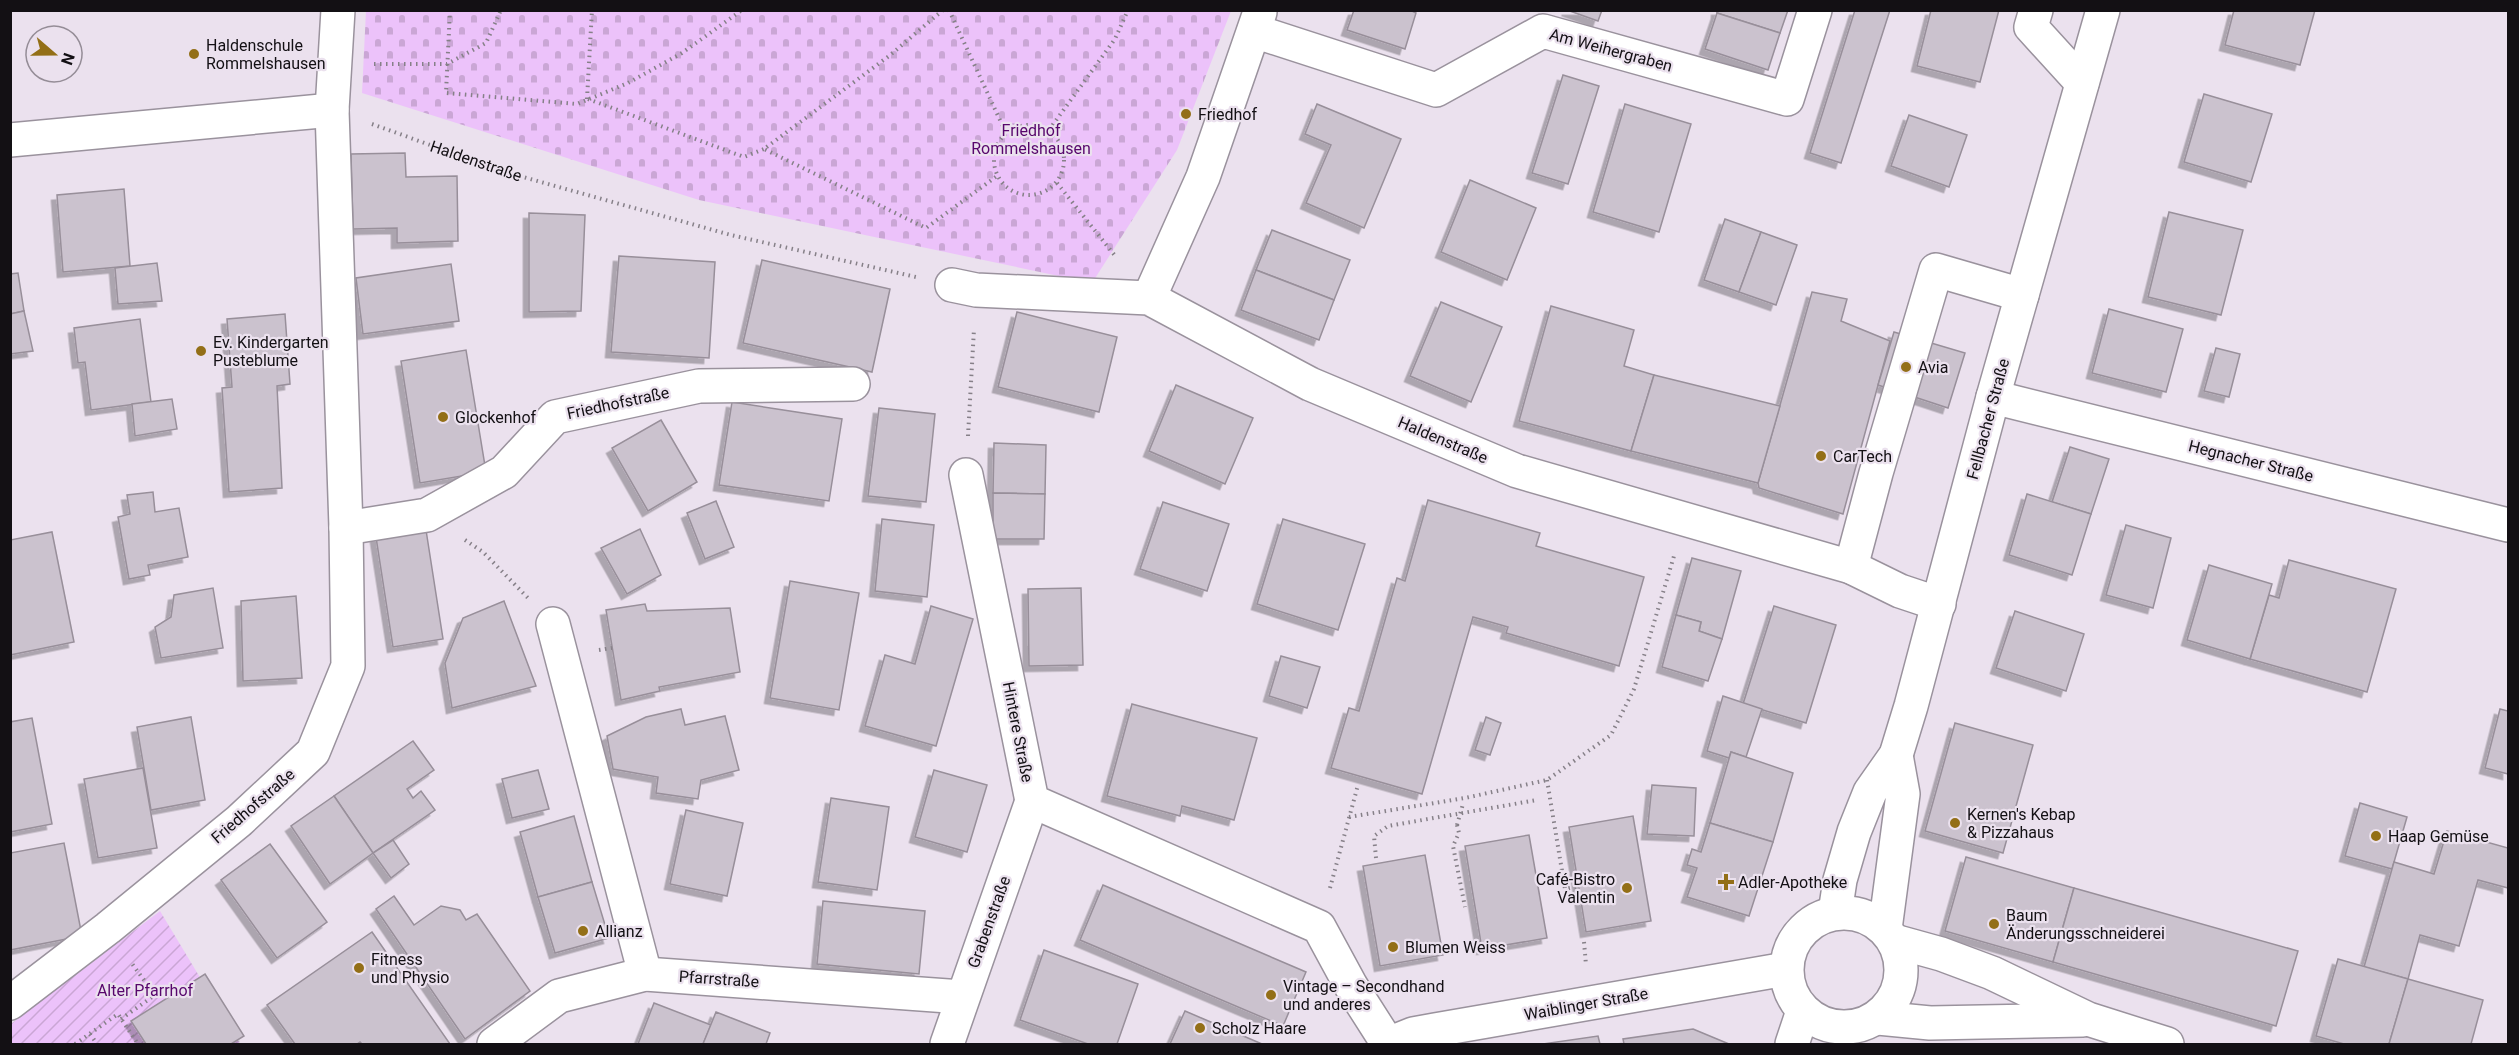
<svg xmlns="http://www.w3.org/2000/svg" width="2519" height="1055" font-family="Roboto,sans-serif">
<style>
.cemetery{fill:url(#cemetery-stones)}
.garden{fill:url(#garden-furrows)}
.building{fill:#cbc2ce;stroke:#988f9a;stroke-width:1.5;filter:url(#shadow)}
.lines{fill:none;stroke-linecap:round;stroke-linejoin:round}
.minor-casing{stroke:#9a929d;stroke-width:36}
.major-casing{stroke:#9a929d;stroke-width:36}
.path{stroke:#868088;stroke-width:4;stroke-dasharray:1.5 4.5;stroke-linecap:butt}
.minor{stroke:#fff;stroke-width:33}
.major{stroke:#fff;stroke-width:33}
.path-bridge{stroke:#868088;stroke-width:4;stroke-dasharray:1.5 4.5;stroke-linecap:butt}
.poi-dot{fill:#936f17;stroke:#ebe1ee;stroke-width:2}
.labels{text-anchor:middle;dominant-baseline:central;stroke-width:4.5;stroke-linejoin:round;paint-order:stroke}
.poi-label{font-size:16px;fill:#131014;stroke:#ebe1ee;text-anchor:start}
.street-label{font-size:16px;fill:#131014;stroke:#ebe1ee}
.park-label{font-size:16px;fill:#57066c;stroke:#ebe1ee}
</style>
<defs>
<pattern id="cemetery-stones" width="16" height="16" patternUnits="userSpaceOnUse" patternTransform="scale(1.5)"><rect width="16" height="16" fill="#ecc2fa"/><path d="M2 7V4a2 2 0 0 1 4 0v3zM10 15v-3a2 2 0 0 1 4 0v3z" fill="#caa6d5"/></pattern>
<pattern id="garden-furrows" width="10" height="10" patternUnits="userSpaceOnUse" patternTransform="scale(1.5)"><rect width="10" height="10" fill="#ecc2fa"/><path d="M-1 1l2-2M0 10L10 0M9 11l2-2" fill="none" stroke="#caa6d5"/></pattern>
<filter id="shadow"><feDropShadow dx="-5.5" dy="5.5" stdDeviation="0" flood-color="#0004"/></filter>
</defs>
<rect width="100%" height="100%" fill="#ebe1ee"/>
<!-- cemetery -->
<polygon class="cemetery" points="366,11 1231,11 1177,150 1092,283 699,200 362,93"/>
<!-- garden -->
<polygon class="garden" points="160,911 240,1044 11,1044 11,1024"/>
<!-- building -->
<g class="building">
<polygon points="1354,10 1410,10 1416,13 1405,49 1347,30"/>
<polygon points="1567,10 1602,10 1598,21"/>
<polygon points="1717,10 1788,10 1780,33 1717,13"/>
<polygon points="1855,10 1890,10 1841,163 1810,153"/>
<polygon points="1931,10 1999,10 1980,82 1917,66"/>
<polygon points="2234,10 2315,10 2300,65 2225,45"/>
<polygon points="1717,13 1780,33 1768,70 1705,49"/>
<polygon points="1563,75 1599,86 1568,184 1532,173"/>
<polygon points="2204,94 2272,114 2251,182 2184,162"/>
<polygon points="1317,104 1401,139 1364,228 1306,203 1331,145 1305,134"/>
<polygon points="1625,104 1691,124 1659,232 1593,212"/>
<polygon points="1909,115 1967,135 1949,187 1891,166"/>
<polygon points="405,153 406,177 457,176 458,241 397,243 397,228 353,229 351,154"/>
<polygon points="1470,180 1536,208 1507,280 1441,252"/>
<polygon points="124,189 130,266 63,272 57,195"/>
<polygon points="2169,212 2243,230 2221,315 2148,297"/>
<polygon points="529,213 585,215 581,311 529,312"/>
<polygon points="1725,219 1761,232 1739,292 1704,280"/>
<polygon points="1272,230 1350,260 1334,300 1256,270"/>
<polygon points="1761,232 1797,245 1776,305 1739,292"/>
<polygon points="619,256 715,262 709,358 611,352"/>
<polygon points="762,260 890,289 872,372 743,343"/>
<polygon points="157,263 162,301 118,304 115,268"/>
<polygon points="451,264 459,321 363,334 356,278"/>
<polygon points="1256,270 1334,300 1319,340 1241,310"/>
<polygon points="18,273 24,311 10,314 10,274"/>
<polygon points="1812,292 1847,299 1841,321 1890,341 1843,514 1759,488 1758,483"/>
<polygon points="1441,302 1502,327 1471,402 1410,376"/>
<polygon points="1551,306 1634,330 1624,366 1654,375 1631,451 1519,421"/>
<polygon points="2109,309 2183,329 2166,392 2092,373"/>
<polygon points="24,311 33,351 10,354 10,314"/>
<polygon points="1017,312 1117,337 1099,412 998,387"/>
<polygon points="285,314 290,384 277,386 282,488 229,492 222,388 232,387 227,319"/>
<polygon points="140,319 151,402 91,410 85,362 78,363 74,328"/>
<polygon points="1894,332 1965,353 1948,408 1878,385"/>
<polygon points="2216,348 2240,354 2229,397 2204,391"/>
<polygon points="466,350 486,472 420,483 401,361"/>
<polygon points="1654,375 1780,406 1758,483 1631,451"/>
<polygon points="1176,385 1253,418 1225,484 1149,451"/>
<polygon points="172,399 177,429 135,436 132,404"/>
<polygon points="732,402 842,419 829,501 719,485"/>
<polygon points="879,408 935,414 926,502 868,496"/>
<polygon points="661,420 697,482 648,511 612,448"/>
<polygon points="994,443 1046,445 1045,494 993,493"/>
<polygon points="2070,447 2109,459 2091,514 2052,502"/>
<polygon points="153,492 155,512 179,508 188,557 148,565 150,575 129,579 118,517 130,514 127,495"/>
<polygon points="993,493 1045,494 1044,539 993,539"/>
<polygon points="2027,494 2091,514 2072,575 2009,555"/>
<polygon points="1428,500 1540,533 1536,546 1644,577 1619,666 1506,633 1508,627 1473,617 1422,794 1331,768 1349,708 1359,711 1397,578 1405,581"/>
<polygon points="716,501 734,547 705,559 687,513"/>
<polygon points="1163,502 1229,524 1207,591 1140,569"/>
<polygon points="882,519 934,525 927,597 875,591"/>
<polygon points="1283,519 1365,544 1338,630 1257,604"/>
<polygon points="2126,525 2171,538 2153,608 2106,595"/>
<polygon points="640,529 661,575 627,594 601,548"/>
<polygon points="426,530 443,639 393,647 376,537"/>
<polygon points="52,532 74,642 10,655 10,540"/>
<polygon points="1692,558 1741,571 1722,639 1699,631 1701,622 1676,615"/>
<polygon points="2289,560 2396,589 2367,692 2250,659 2269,595 2279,598"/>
<polygon points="2209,565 2272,584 2250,659 2187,640"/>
<polygon points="790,581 859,593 839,710 770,698"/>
<polygon points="213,588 223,648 161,658 155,627 171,617 174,595"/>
<polygon points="1081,588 1083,665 1029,666 1028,589"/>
<polygon points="296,596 302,678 243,681 241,601"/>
<polygon points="504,601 536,686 452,708 445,663 463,618"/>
<polygon points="645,604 647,611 730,608 740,672 659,687 660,691 621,700 606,610"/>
<polygon points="931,606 973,619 936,746 865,726 885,655 915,664"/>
<polygon points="1774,606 1836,625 1806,723 1743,704"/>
<polygon points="2015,611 2084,634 2066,691 1996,668"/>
<polygon points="1676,615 1701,622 1699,631 1722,639 1708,681 1662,667"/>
<polygon points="1281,656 1320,667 1307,708 1269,696"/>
<polygon points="1723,696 1762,709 1746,757 1731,752 1729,758 1707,751"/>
<polygon points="1132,704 1257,738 1234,820 1182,806 1180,816 1107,796"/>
<polygon points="681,709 685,725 725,716 739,770 701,780 698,799 656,793 658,777 613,769 607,736 646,717"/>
<polygon points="2500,709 2508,711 2508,774 2485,768"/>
<polygon points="191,717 205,800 151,810 137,727"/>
<polygon points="1486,717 1501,723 1490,755 1475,750"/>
<polygon points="32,718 52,824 10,832 10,722"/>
<polygon points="1955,723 2033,745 2003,853 1925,831"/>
<polygon points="413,741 434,770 407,789 413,798 421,791 435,810 373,853 334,796"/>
<polygon points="1731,752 1793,773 1773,842 1710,823"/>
<polygon points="143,768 157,848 98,858 84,779"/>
<polygon points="538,770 549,809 512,818 502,779"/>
<polygon points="934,770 987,785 967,852 915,837"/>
<polygon points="1652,785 1696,788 1694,836 1647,834"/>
<polygon points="334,796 373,853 330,884 291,826"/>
<polygon points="831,798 889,807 877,890 818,882"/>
<polygon points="2360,803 2407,817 2392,869 2345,856"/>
<polygon points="686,810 743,823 727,896 670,884"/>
<polygon points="574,816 592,882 538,897 520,832"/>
<polygon points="1633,816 1651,921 1586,932 1569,827"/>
<polygon points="1710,823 1773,842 1749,916 1687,897 1697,868 1687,865 1692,849 1701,852"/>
<polygon points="2447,831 2508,848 2508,888 2478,880 2459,946 2420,935 2408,979 2364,967 2394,862 2434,874"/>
<polygon points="1529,835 1547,938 1482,949 1465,846"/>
<polygon points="393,840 409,864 391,878 373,853"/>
<polygon points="64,843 82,936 10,950 10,853"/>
<polygon points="270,844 327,922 277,958 221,880"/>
<polygon points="1425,855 1443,955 1380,966 1363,866"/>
<polygon points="1966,857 2074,888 2053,962 1945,931"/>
<polygon points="592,882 609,938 555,953 538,897"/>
<polygon points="1103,885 1306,972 1283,1026 1080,940"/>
<polygon points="2074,888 2298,951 2276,1026 2053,962"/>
<polygon points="394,896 414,925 441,906 460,910 466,920 477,914 530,991 465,1039 376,909"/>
<polygon points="823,901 925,911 919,974 817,964"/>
<polygon points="372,932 450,1044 362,1044 360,1042 357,1044 295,1044 267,1005"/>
<polygon points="1044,950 1138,984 1117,1044 1088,1044 1020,1020"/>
<polygon points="2338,959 2408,979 2389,1044 2344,1044 2316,1036"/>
<polygon points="205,974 244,1036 231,1044 146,1044 131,1021"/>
<polygon points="2408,979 2483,1000 2471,1044 2389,1044"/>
<polygon points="654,1003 711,1025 703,1044 638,1044"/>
<polygon points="1185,1011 1262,1044 1170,1044"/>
<polygon points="716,1012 770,1033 766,1044 703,1044"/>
<polygon points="1693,1029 1729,1044 1624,1044 1623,1039"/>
<polygon points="1598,1036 1600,1044 1543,1044"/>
</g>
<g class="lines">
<!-- minor casing -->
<g class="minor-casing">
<g id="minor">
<polyline points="2036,10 2031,27 2082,83"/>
<polyline points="1254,31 1436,90 1543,31 1787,99 1815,10"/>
<polyline points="10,140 332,110"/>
<polyline points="952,285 976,290 1149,298 1310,384 1517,471 1851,567 1900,591 1939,604"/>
<polyline points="1149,298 1203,177 1260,12"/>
<polyline points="1993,397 2508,525"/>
<polyline points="966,475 1032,801 1319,927 1351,986 1388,1044"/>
<polyline points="346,528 427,515 504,472 555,417 699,386 853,384"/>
<polyline points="1851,567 1876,473 1936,270 2022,295"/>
<polyline points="553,624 645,974"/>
<polyline points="1894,941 1941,954 1992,973 2088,1019 2167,1044"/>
<polyline points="10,1003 108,928 239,821 313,752 348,666 346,528 332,110 338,10"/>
<polyline points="1878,1018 1930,1023 2083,1020"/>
<polyline points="494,1044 559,996 645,974 962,997"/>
<polyline points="947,1044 1032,801"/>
<polyline points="1388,1044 1413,1034 1435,1030 1786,969"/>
</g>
</g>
<!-- major casing -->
<g class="major-casing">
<g id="major">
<circle cx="1844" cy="970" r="57"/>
<polyline points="1835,913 1840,880 1854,832 1870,792 1896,755 1911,706 1993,397 2103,10"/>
<polyline points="1885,929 1903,794 1896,755"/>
<polyline points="1792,1044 1803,1011"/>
</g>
</g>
<!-- path -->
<g class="path">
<polyline points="450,10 446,93 577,104 628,83 682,53 742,10"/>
<polyline points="943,10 889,56 764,149 926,228 997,176"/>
<polyline points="949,10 1006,133"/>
<polyline points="374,64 447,64 486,43 501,10"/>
<polyline points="587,99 592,10"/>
<polyline points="588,99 744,157 764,149"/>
<polyline points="372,124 505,172 731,235 916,277"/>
<circle cx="1029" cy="160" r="35"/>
<polyline points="1049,130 1115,39 1128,10"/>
<polyline points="1057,183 1116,257"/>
<polyline points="968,436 974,329"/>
<polyline points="465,540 483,552 528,598"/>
<polyline points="599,650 612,648"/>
<polyline points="1547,780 1565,889 1579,886"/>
<polyline points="1349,817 1465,798 1547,780 1611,735 1634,689 1674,556"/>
<polyline points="1457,825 1459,833 1453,846 1465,907"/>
<polyline points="1376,858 1374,836 1388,826 1537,800"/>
<polyline points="1330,888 1358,785"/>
<polyline points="1584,942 1586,965"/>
<polyline points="121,1019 155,995 130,961"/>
<polyline points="90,1034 97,1044"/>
<polyline points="75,1044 118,1014 138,1044"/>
</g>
<!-- minor -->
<use href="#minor" class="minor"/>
<!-- major -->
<use href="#major" class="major"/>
<!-- path-bridge -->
<polyline class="path-bridge" points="1457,825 1463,804"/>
</g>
<!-- markers -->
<g class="poi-dot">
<circle cx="194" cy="54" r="6"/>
<circle cx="1186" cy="114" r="6"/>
<circle cx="201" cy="351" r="6"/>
<circle cx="1906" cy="367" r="6"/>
<circle cx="443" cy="417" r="6"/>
<circle cx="1821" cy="456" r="6"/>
<circle cx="1955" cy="823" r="6"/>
<circle cx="2376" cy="836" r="6"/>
<path d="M1723 873h6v6h6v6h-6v6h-6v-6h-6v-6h6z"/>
<circle cx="1627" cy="888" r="6"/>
<circle cx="1994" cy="924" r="6"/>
<circle cx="583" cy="931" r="6"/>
<circle cx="1393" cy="947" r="6"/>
<circle cx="359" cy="968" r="6"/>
<circle cx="1271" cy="995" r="6"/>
<circle cx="1200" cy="1028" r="6"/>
</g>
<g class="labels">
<!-- poi labels -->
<g class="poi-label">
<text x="206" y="45">Haldenschule<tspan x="206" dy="18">Rommelshausen</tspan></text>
<text x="1198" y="114">Friedhof</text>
<text x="213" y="342">Ev. Kindergarten<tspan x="213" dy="18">Pusteblume</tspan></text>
<text x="1918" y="367">Avia</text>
<text x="455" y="417">Glockenhof</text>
<text x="1833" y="456">CarTech</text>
<text x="1967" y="814">Kernen's Kebap<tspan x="1967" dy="18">&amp; Pizzahaus</tspan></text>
<text x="2388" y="836">Haap Gemüse</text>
<text x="1615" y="879" text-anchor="end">Café-Bistro<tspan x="1615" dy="18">Valentin</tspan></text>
<text x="1738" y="882">Adler-Apotheke</text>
<text x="2006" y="915">Baum<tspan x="2006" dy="18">Änderungsschneiderei</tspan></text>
<text x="595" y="931">Allianz</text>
<text x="1405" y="947">Blumen Weiss</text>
<text x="371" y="959">Fitness<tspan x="371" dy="18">und Physio</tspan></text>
<text x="1283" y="986">Vintage – Secondhand<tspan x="1283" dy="18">und anderes</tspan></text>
<text x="1212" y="1028">Scholz Haare</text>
</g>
<!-- street labels -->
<g class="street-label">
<text transform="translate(1611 50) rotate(15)">Am Weihergraben</text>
<text transform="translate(476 161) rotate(19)">Haldenstraße</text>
<text transform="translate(618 403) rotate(-12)">Friedhofstraße</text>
<text transform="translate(1988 419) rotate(-75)">Fellbacher Straße</text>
<text transform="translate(1443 440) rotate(23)">Haldenstraße</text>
<text transform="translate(2251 461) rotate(14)">Hegnacher Straße</text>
<text transform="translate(1018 732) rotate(79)">Hintere Straße</text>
<text transform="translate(253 806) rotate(-41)">Friedhofstraße</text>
<text transform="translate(989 922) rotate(-70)">Grabenstraße</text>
<text transform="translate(719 979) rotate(4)">Pfarrstraße</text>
<text transform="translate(1586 1004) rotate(-10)">Waiblinger Straße</text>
</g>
<!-- park labels -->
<g class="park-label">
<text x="1031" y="130">Friedhof<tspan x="1031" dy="18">Rommelshausen</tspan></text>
<text x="145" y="990">Alter Pfarrhof</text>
</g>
</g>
<!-- border -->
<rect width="2519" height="1055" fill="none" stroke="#131014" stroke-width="24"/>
<!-- north arrow -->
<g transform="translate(54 54) rotate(110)"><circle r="28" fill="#ebe1ee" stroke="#958d97" stroke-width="1.5"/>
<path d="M0-4.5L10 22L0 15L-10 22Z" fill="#936f17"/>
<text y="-9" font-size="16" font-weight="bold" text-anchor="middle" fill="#131014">N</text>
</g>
</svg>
